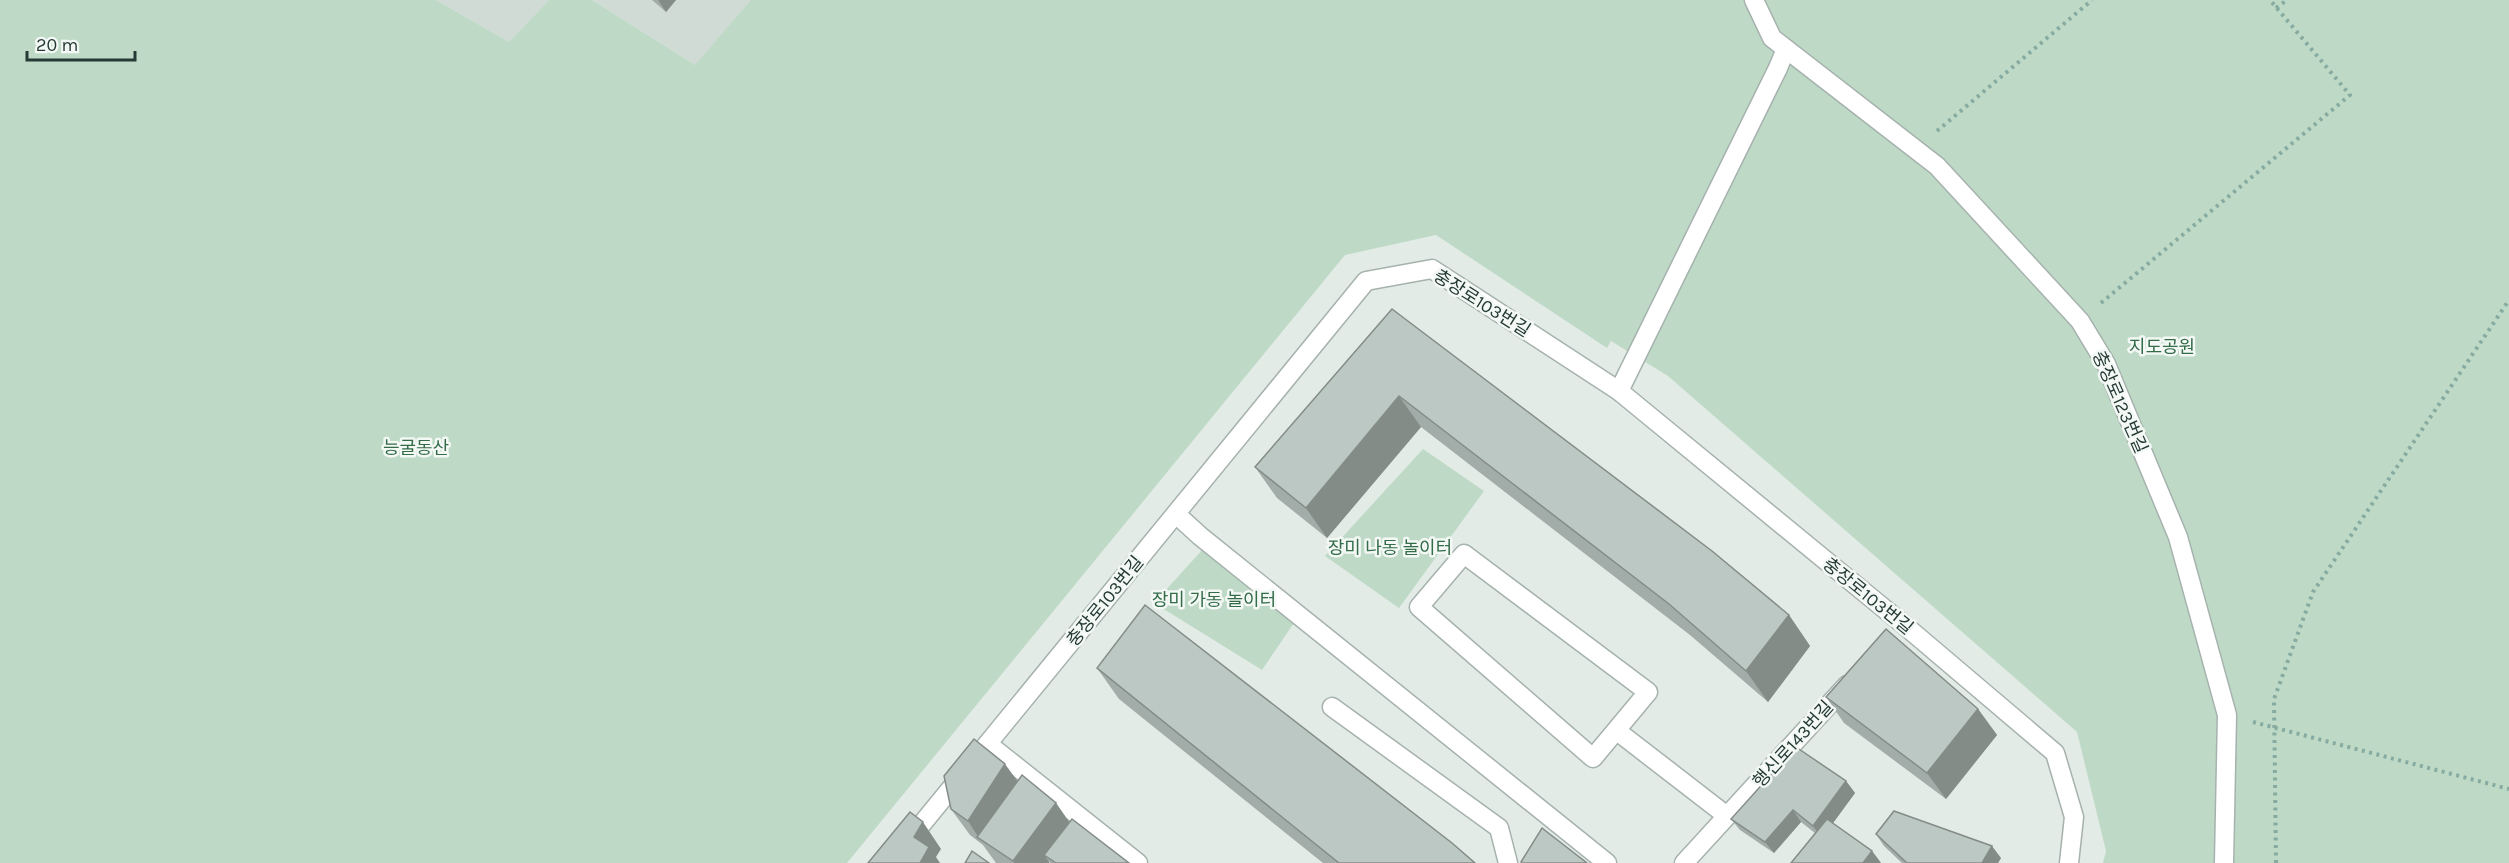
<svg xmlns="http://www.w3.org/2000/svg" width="2509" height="863" font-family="Karla,'Noto Sans KR',sans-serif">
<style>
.built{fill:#d1dbd6}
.green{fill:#bedac6}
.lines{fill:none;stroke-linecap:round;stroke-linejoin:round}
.minor-casing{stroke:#a6b2ae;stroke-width:21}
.path{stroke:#87aba0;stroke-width:4;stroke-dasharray:3 4.5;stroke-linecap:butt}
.minor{stroke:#fff;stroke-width:18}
.wall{fill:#a2aca8}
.shaded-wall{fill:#848c88}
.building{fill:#bcc8c3;stroke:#848c88;stroke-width:1.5}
.labels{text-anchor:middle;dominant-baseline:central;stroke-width:5;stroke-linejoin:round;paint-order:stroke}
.street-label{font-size:18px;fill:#253a35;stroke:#f3f8f5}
.park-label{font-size:18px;fill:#346c4a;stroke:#f3f8f5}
</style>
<rect width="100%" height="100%" fill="#e3ebe7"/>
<!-- built -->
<g class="built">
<polygon points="436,0 549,0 509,42"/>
<polygon points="592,0 993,0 695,65"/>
</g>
<!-- green -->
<g class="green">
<polygon points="0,0 436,0 509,42 549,0 592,0 695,65 751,0 2509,0 2509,863 2103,863 2106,851 2077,732 1668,376 1611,341 1607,348 1436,235 1345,255 847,863 0,863"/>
<polygon points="1423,449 1484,491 1399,608 1325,556"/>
<polygon points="1203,549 1296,620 1262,670 1154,603"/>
</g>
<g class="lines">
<!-- minor casing -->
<g class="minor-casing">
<g id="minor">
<polyline points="1754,0 1772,38 1937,166 2080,321 2106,364 2178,537 2227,715 2224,863"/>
<polyline points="1619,391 1778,68 1786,49"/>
<polyline points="1176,514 1200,536 1607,863"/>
<polygon points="1464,554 1648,692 1593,758 1419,607"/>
<polyline points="1332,707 1499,828 1508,863"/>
<polyline points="1617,731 1727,816"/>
<polyline points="988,744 1138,863"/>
<polyline points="890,863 1366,281 1432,269 1619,391 1903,624 2055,753 2074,817 2069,863"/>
<polyline points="1684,863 1847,685"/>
</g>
</g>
<!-- path -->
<g class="path">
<polyline points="2276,8 2287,0"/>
<polyline points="1937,131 2092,0"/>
<polyline points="2101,303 2350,95 2270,0"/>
<polyline points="2253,722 2509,789"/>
<polyline points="2276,863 2274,699 2313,592 2509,300"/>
</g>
<!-- minor -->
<use href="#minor" class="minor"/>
</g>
<!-- wall -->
<g class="wall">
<polygon points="652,0 676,0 666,12"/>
<polygon points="1392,309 1789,615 1810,646 1768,702 1690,635 1421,427 1327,538 1277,498 1255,467"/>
<polygon points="1097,668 1475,863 1323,863 1119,699"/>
<polygon points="1826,697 1978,709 1997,735 1946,799 1844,723"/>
<polygon points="1846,781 1855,793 1833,823 1872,851 1881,863 1791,863 1815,833 1801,822 1774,853 1740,830 1731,819"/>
<polygon points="1017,782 1056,803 1069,822 1129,863 1050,863 1049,862 1049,863 996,863 983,845 970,835 951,809"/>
<polygon points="1876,834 2001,858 1998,863 1902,863 1884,846"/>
</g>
<!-- shaded-wall -->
<g class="shaded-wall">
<polygon points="658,0 676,0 666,12"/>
<polygon points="1399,396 1421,427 1327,538 1306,508"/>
<polygon points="1789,615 1810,646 1768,702 1746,671"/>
<polygon points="1978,709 1997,735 1946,799 1927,773"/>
<polygon points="1005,764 1024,790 979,838 968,821"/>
<polygon points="1846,781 1855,793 1822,838 1813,826"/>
<polygon points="1056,803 1074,829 1044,855 1049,862 1049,863 1014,863 1013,861"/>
<polygon points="1793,810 1801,822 1774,853 1765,842"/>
<polygon points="923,822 941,849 936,857 940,863 920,863 914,837"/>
<polygon points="1992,846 2001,858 1998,863 1982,863"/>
<polygon points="1872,851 1881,863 1863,863"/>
</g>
<!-- building -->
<g class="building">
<polygon points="1392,309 1712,551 1789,615 1746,671 1669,604 1399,396 1306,508 1255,467"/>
<polygon points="1145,605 1452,843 1475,863 1339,863 1097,668"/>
<polygon points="1886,629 1978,709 1927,773 1826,697"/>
<polygon points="974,739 1005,764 968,821 951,809 944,776"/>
<polygon points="1796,747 1846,781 1813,826 1793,810 1765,842 1731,819"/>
<polygon points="1022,775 1056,803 1013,861 977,837"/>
<polygon points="1894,811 1992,846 1982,863 1907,863 1876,834"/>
<polygon points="910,812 923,822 914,837 929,847 920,863 868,863"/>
<polygon points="1072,819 1129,863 1056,863 1044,855"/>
<polygon points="1827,819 1872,851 1863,863 1791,863"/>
<polygon points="1542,828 1587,863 1522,863 1521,862"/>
<polygon points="972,851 989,863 965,863"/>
</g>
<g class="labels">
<!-- street labels -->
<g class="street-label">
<text transform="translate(1482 303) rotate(32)">충장로103번길</text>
<text transform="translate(2120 402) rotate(66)">충장로123번길</text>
<text transform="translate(1868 596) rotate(39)">충장로103번길</text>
<text transform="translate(1105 601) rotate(-51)">충장로103번길</text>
<text transform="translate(1793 744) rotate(-48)">행신로143번길</text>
</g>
<!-- park labels -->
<g class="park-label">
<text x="2162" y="347">지도공원</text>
<text x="416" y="448">능굴동산</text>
<text x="1390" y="548">장미 나동 놀이터</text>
<text x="1214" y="600">장미 가동 놀이터</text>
</g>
</g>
<!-- scale -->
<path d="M27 51v9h108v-9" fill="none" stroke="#253a35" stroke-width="3"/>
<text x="36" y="51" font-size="18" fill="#253a35" stroke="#f3f8f5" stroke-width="4.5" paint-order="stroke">20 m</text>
</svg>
